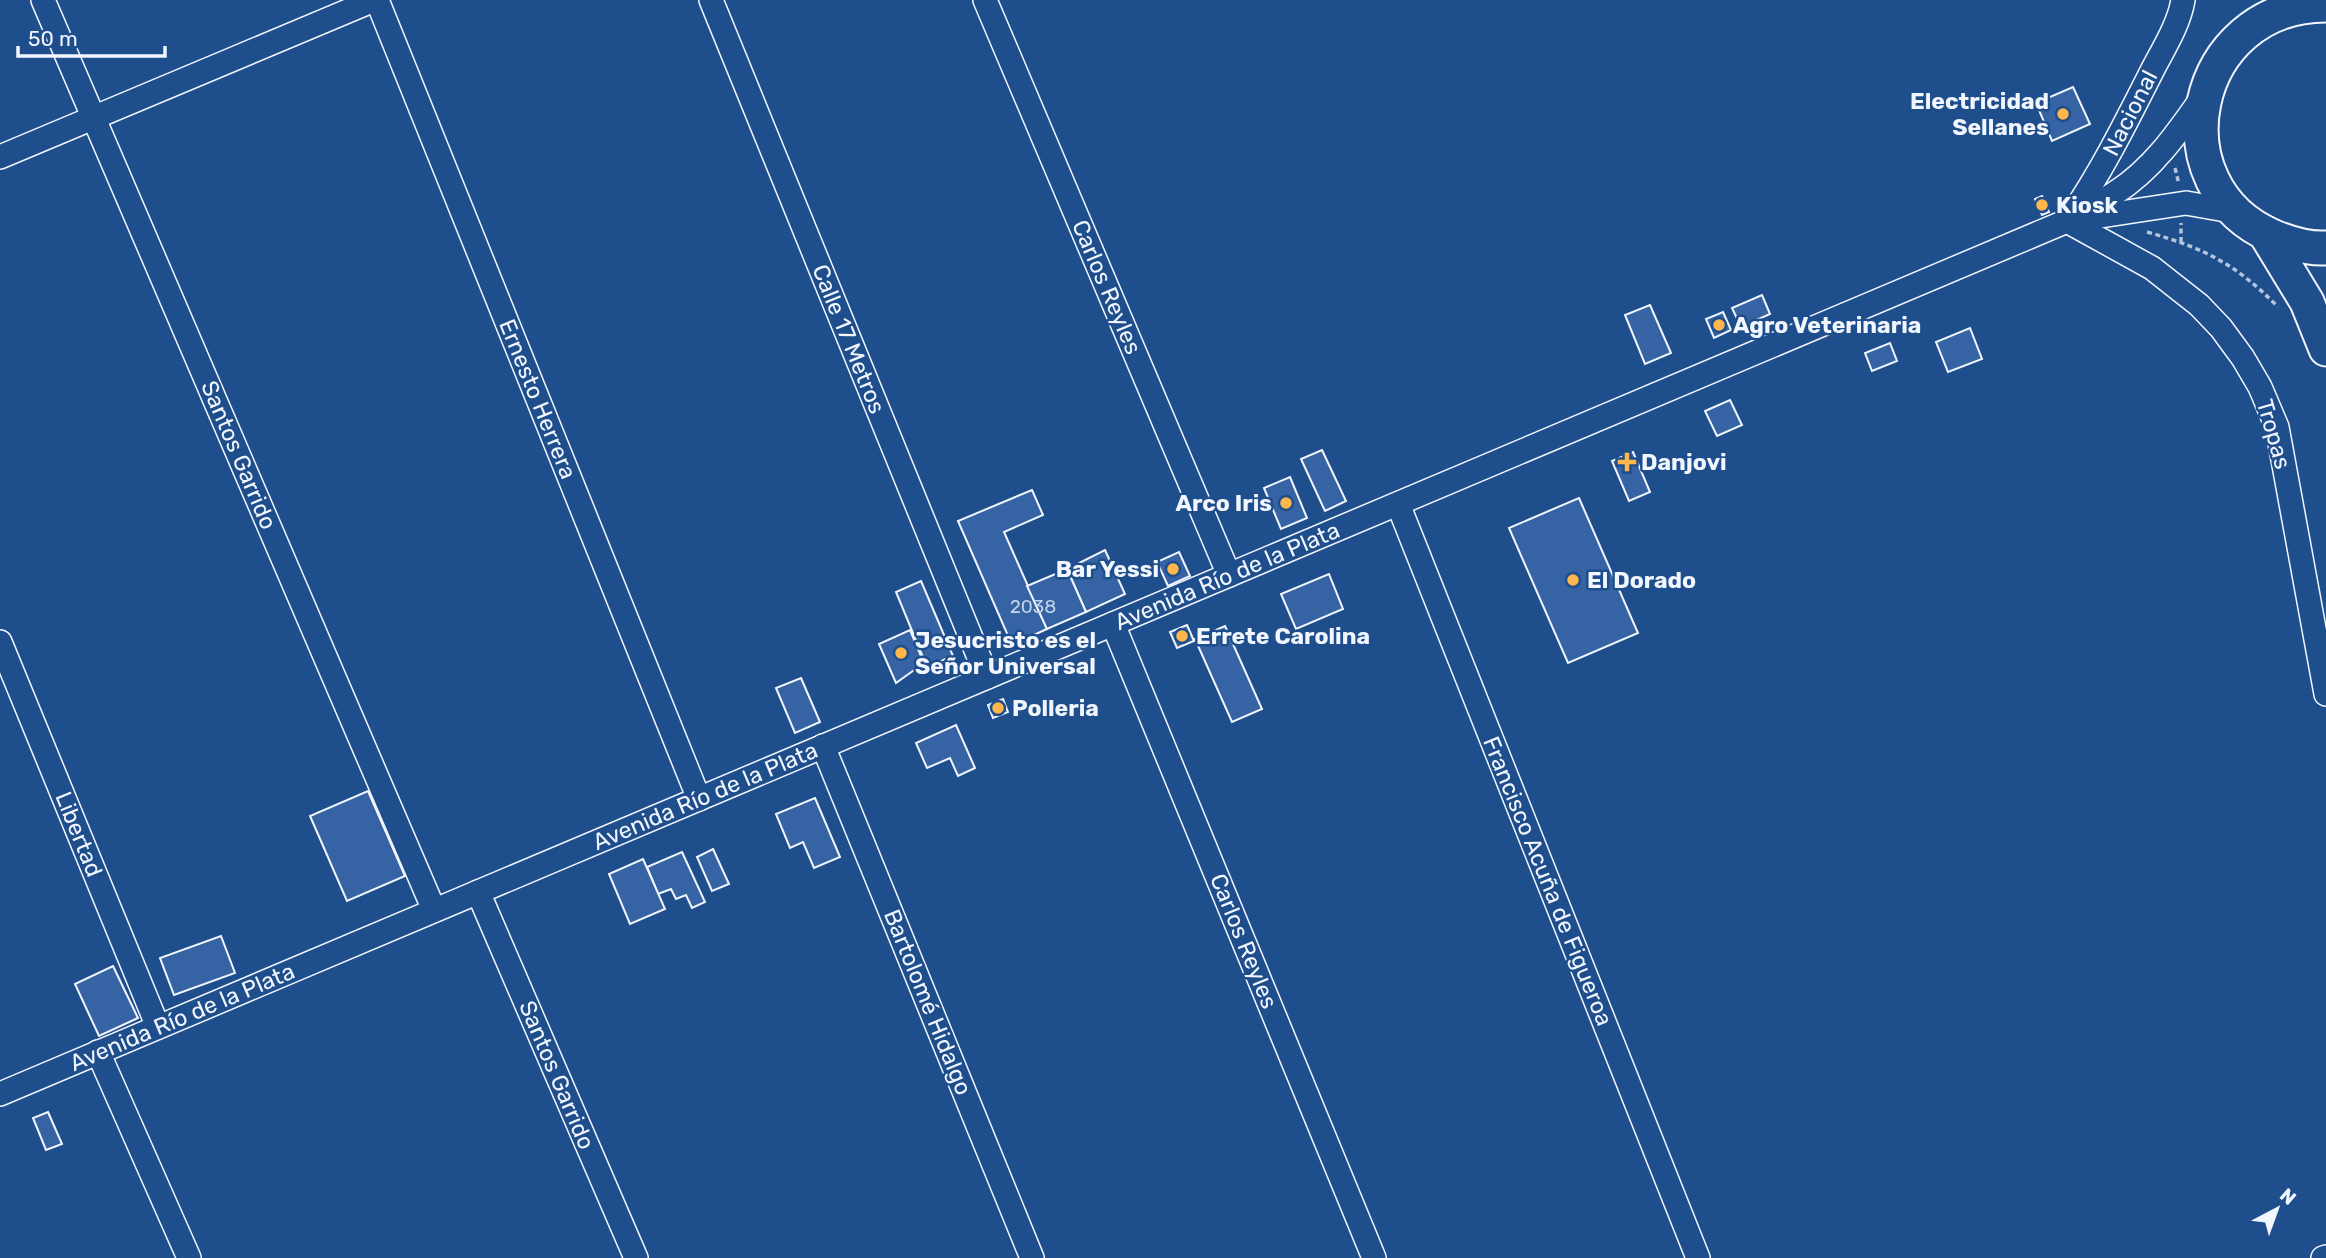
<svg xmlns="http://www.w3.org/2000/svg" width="2326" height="1258" font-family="Rubik,sans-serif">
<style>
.building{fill:#3563a3;stroke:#f2f6ff;stroke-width:2}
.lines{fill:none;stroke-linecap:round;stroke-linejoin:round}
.minor-casing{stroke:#f2f6ff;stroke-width:26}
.highway-casing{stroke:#f2f6ff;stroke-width:37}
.path{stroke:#b3c4dc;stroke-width:3.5;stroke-dasharray:5 3.5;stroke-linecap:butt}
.minor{stroke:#1f4e8c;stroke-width:23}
.highway{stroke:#1f4e8c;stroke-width:33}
.poi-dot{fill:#ffb74d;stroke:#1f4e8c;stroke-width:2.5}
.labels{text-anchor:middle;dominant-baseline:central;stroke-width:5;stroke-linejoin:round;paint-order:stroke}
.number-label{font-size:19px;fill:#c3d1e8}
.poi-label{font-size:23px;font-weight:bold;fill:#f2f6ff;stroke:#1f4e8c;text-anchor:start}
.street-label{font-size:23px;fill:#f2f6ff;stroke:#1f4e8c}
</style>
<rect width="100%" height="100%" fill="#1f4e8c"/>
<!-- building -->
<g class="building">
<polygon points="2073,87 2090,124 2052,141 2036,103"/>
<polygon points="2042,196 2049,212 2042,215 2035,199"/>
<polygon points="1762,295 1770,314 1741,327 1732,308"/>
<polygon points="1650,305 1671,353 1645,364 1625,315"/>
<polygon points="1723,312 1731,330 1714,338 1706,319"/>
<polygon points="1970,328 1982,359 1948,372 1936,342"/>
<polygon points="1890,343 1897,361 1872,371 1865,353"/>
<polygon points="1730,400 1742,425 1717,436 1705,411"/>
<polygon points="1322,450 1346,501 1325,511 1301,459"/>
<polygon points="1633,452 1650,492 1629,501 1612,461"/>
<polygon points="1290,477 1307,518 1281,529 1264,488"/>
<polygon points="1032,490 1043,515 1004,532 1047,629 1012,645 958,521"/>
<polygon points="1579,498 1638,633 1568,663 1509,528"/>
<polygon points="1105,550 1125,594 1086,612 1067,569"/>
<polygon points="1179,552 1190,576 1168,586 1157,562"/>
<polygon points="1067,569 1086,612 1047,629 1027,586"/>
<polygon points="1329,574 1343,609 1296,629 1281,594"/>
<polygon points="921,581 953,656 927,667 896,592"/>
<polygon points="1187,625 1194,641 1177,648 1170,632"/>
<polygon points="1225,626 1262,709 1232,722 1195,639"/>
<polygon points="910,630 924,663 896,683 879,644"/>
<polygon points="801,678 820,722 795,733 776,688"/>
<polygon points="1003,699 1008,712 993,718 988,705"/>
<polygon points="956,725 975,768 958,776 950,758 927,768 916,743"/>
<polygon points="368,791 405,876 347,901 310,816"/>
<polygon points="815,798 840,857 814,868 803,842 790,848 776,814"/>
<polygon points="713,849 729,884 712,891 697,857"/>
<polygon points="682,852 705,902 692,908 686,895 676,899 671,889 658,894 647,867"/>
<polygon points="643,859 665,909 630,924 609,874"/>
<polygon points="221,936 235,973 174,995 160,958"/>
<polygon points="113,966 138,1018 99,1036 75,984"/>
<polygon points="48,1112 62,1144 46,1150 33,1118"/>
</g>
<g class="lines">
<!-- minor casing -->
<g class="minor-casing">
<g id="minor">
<polyline points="43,0 434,910"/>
<polyline points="377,0 699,799"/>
<polyline points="711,0 987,677"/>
<polyline points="985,0 1229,575"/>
<polyline points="0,157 374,0"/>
<path d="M2071,216C2103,169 2127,120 2153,69C2164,48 2179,24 2183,0"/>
<polyline points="2081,219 2186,203 2237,212"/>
<polyline points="2067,221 2152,268 2199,305 2221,328 2243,358 2260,387 2277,427 2326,694"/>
<polyline points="1398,504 1698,1258"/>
<polyline points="1113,624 1374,1258"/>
<polyline points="0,642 158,1027"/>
<polyline points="823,746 1032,1258"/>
<polyline points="478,892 636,1258"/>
<polyline points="98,1052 189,1258"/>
<path d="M0,1094L2067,221C2083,212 2100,203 2115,193C2153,169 2179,131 2204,95"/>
<polyline points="2323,1258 2326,1257"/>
</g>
</g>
<!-- highway casing -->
<g class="highway-casing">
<g id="highway">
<path d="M2326,5C2190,5 2154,187 2274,237C2291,244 2308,249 2326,248"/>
<polyline points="2265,233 2307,302 2326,349"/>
</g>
</g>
<!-- path -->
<g class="path">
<polyline points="2175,168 2179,184"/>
<path d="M2147,232C2204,248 2236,264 2278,307"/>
<polyline points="2181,242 2181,223"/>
</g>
<!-- minor -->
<use href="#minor" class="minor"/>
<!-- highway -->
<use href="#highway" class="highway"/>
</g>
<!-- markers -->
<g class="poi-dot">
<circle cx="2063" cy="114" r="7"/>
<circle cx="2042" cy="205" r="7"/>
<circle cx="1719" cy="325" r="7"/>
<path d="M1623.5 451.5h7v7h7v7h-7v7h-7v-7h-7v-7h7z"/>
<circle cx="1286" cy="503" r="7"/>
<circle cx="1173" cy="569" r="7"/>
<circle cx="1573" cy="580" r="7"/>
<circle cx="1182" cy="636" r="7"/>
<circle cx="901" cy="653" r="7"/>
<circle cx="998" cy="708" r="7"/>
</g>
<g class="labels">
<!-- number labels -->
<g class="number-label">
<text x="1033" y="606">2038</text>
</g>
<!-- poi labels -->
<g class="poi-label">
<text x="2049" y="101" text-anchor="end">Electricidad<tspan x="2049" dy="26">Sellanes</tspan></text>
<text x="2056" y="205">Kiosk</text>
<text x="1733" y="325">Agro Veterinaria</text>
<text x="1641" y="462">Danjovi</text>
<text x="1272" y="503" text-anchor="end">Arco Iris</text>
<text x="1159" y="569" text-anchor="end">Bar Yessi</text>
<text x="1587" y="580">El Dorado</text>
<text x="1196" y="636">Errete Carolina</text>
<text x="915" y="640">Jesucristo es el<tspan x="915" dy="26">Señor Universal</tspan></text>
<text x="1012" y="708">Polleria</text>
</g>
<!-- street labels -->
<g class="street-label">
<text transform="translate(2130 113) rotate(-63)">Nacional</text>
<text transform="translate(1107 287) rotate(67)">Carlos Reyles</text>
<text transform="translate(849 339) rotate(68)">Calle 17 Metros</text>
<text transform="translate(538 399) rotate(68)">Ernesto Herrera</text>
<text transform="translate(2274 434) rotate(74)">Tropas</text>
<text transform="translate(239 455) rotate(67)">Santos Garrido</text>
<text transform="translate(1227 576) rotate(-23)">Avenida Río de la Plata</text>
<text transform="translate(705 796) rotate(-23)">Avenida Río de la Plata</text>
<text transform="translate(79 834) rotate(68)">Libertad</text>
<text transform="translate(1548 881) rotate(68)">Francisco Acuña de Figueroa</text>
<text transform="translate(1244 941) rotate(68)">Carlos Reyles</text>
<text transform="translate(928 1002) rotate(68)">Bartolomé Hidalgo</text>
<text transform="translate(182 1017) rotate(-23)">Avenida Río de la Plata</text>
<text transform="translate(557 1075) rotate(67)">Santos Garrido</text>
</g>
</g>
<!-- north arrow -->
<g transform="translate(2277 1209) rotate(41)" stroke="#1f4e8c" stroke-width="5" paint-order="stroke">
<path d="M0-5L12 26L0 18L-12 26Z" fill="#f2f6ff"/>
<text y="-10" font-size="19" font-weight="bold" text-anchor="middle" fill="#f2f6ff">N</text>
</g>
<!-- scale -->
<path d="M18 46v10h147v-10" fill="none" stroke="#f2f6ff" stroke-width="3.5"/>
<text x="28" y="46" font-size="21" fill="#f2f6ff" stroke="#1f4e8c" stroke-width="5" paint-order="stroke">50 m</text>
</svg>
